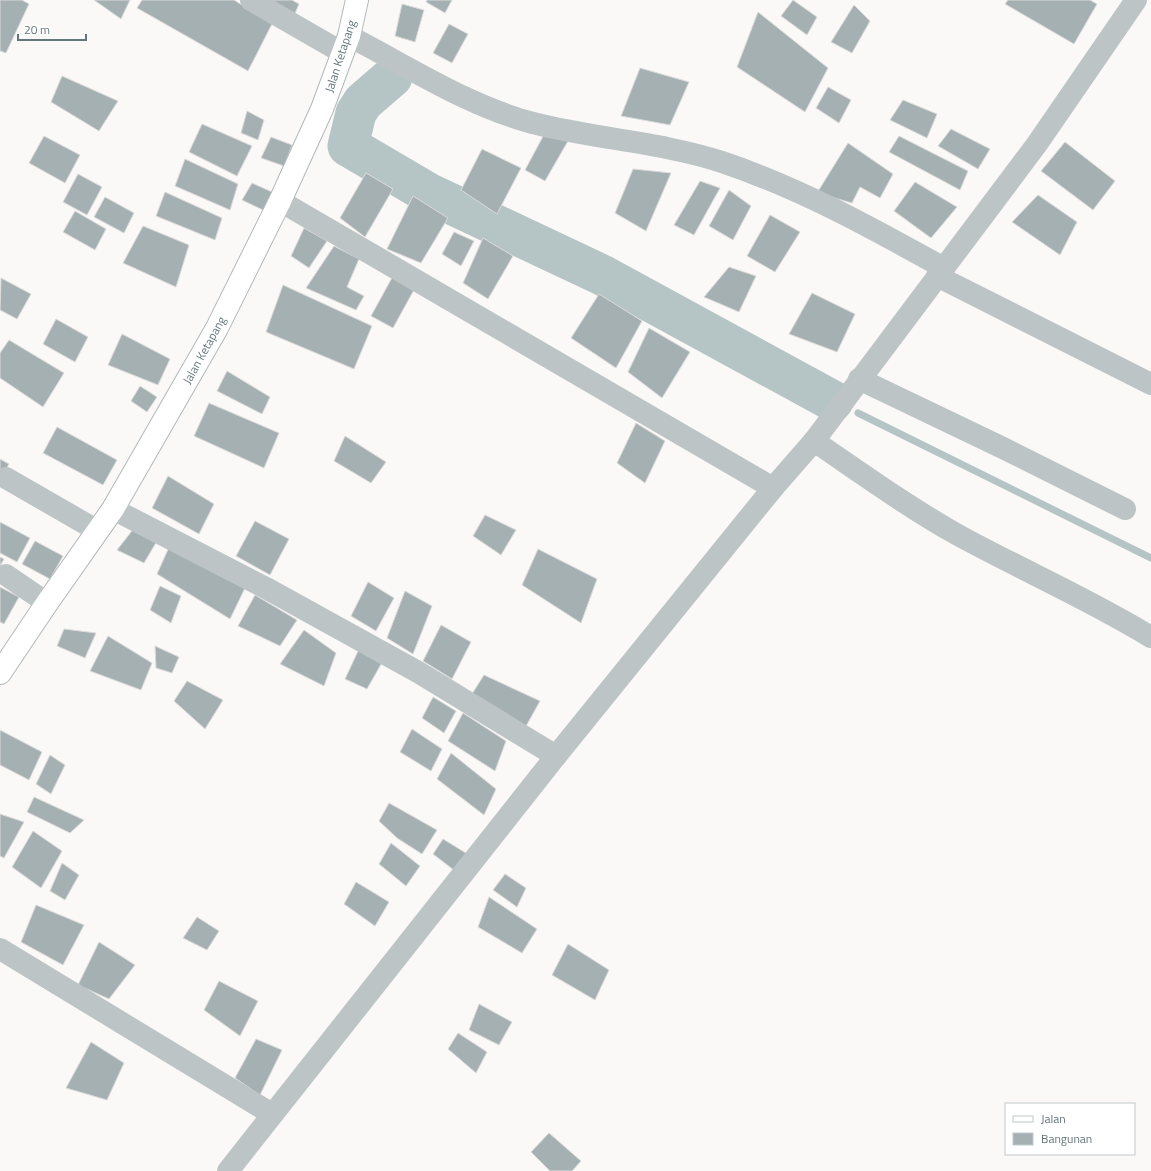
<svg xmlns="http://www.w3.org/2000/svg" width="1151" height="1171" font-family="'Titillium Web',sans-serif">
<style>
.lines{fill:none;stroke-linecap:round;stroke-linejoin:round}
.stream{stroke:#b5c4c4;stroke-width:7}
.river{stroke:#b5c4c4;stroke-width:41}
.building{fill:#a5b0b2;stroke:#dcdbda}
.major-casing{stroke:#b1b8ba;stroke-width:24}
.minor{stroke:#bdc4c5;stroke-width:22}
.major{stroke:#fff;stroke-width:22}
.labels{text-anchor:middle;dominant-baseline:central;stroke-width:4;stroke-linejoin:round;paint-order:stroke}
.street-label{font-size:12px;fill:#63767a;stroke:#fff}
</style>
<rect width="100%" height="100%" fill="#faf9f8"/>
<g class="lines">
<!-- stream -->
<polyline class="stream" points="858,413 1151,558"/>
<!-- river -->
<polyline class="river" points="392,77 363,102 356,113 348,146 428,193 602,275 833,401"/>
</g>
<!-- building -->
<g class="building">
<polygon points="0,0 22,0 29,4 6,53 0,51"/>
<polygon points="94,0 130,0 121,19"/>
<polygon points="142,0 234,0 272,24 248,71 137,8"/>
<polygon points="264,0 292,0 299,4 293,18"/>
<polygon points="427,0 452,0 445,13 426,2"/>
<polygon points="793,0 817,17 807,35 781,16"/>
<polygon points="1008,0 1090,0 1097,4 1074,44 1005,4"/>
<polygon points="402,4 424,10 415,42 395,36"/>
<polygon points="854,5 870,21 852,53 831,42"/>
<polygon points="758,12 828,68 805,112 737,67"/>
<polygon points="449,24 468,34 452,63 433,53"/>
<polygon points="640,68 689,82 670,125 621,116"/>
<polygon points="62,76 118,101 99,131 51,102"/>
<polygon points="828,87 851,100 839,123 816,108"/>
<polygon points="903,100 937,114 927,138 890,120"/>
<polygon points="247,111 264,120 258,140 241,133"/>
<polygon points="202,124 252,146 237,176 189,152"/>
<polygon points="547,129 568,141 545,181 525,170"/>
<polygon points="951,129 990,149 978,169 938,146"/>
<polygon points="44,136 80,155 65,183 29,163"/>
<polygon points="899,136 968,171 960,190 889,152"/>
<polygon points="271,137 292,145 284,166 261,158"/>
<polygon points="1065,142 1115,181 1093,210 1041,171"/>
<polygon points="848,143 893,174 880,198 860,187 852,203 817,193"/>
<polygon points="482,149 521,168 497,214 461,190"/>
<polygon points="185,159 238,184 230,210 175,186"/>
<polygon points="633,169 671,173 646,231 615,213"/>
<polygon points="366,173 393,189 365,237 340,218"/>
<polygon points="78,174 102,187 87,215 63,202"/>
<polygon points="700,181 720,188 694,235 674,225"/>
<polygon points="915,182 957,207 931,238 894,211"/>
<polygon points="252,183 272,192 263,210 242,200"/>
<polygon points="729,190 751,206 733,240 709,226"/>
<polygon points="165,192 222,218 215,240 156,216"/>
<polygon points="1038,195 1077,222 1060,255 1012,222"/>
<polygon points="413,196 448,218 421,263 387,249"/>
<polygon points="105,197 134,213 124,233 94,217"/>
<polygon points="75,211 106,229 95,250 63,232"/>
<polygon points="770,215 800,232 775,272 747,256"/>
<polygon points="143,226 189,245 176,287 123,263"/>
<polygon points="304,228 327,241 309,268 291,256"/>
<polygon points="454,232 474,241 461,266 442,254"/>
<polygon points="483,238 513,256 488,299 463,283"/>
<polygon points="334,246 359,259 347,287 364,296 356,310 306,288"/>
<polygon points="729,267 756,276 739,312 704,297"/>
<polygon points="393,276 415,288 393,328 371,316"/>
<polygon points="1,278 31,294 17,319 0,310"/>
<polygon points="283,285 372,326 354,369 266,332"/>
<polygon points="812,293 855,314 837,352 789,334"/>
<polygon points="599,294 642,321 616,368 571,338"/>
<polygon points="56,319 88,337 75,362 43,344"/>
<polygon points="649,328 690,352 662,398 628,372"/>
<polygon points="122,334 170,359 158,385 108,365"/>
<polygon points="9,340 64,373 43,407 0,378 0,353"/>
<polygon points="227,371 270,397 262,414 217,391"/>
<polygon points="140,386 157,397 147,412 131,401"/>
<polygon points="209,403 279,433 264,468 194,436"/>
<polygon points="636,423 665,441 645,483 617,463"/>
<polygon points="57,427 117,460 103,485 43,453"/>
<polygon points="345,436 386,462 371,483 334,461"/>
<polygon points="0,459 9,464 0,480"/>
<polygon points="168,476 214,504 199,534 152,508"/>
<polygon points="485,515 516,530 501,555 473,536"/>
<polygon points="255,521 289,539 270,575 236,556"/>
<polygon points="0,522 30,538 17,562 0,553"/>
<polygon points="135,527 157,541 144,563 117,550"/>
<polygon points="35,541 63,556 50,579 22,564"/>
<polygon points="170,545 246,586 230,619 157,574"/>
<polygon points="538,549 597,579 581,623 522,585"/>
<polygon points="0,557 4,559 0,566"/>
<polygon points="368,582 394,598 376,631 351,616"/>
<polygon points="160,586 181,596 171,623 150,610"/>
<polygon points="0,587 19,597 4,624 0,622"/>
<polygon points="405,591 432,606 413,654 387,638"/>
<polygon points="255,595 297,620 280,646 238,626"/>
<polygon points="441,625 471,642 452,679 423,661"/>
<polygon points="64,629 96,633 85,658 57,646"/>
<polygon points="304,630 336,653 324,686 280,664"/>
<polygon points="108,636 152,663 141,690 90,671"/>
<polygon points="155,646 179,657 172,673 156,668"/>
<polygon points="359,649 384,659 367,689 345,679"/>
<polygon points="484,675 540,701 525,728 472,694"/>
<polygon points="187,681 223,700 205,729 174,701"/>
<polygon points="433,697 456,711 444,733 422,718"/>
<polygon points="463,713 506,741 495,771 448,741"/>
<polygon points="412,729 442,749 431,771 400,752"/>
<polygon points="0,730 42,752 29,780 0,765"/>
<polygon points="451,753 496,789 484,815 437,779"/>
<polygon points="50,755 65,765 51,794 36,784"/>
<polygon points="34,797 84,820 70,833 27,812"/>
<polygon points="389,803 437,830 422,854 397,838 379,821"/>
<polygon points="0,814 24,822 4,858 0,856"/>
<polygon points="33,831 62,851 41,888 12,867"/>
<polygon points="443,839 469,855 459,874 433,854"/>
<polygon points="391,843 420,866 406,886 379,864"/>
<polygon points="62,863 79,875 65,900 50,891"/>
<polygon points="505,874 526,888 517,907 493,890"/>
<polygon points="356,882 389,902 375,926 344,904"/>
<polygon points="489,897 537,929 522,953 478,927"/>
<polygon points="36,905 84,925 63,965 21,942"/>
<polygon points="197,917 219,931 207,950 183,938"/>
<polygon points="99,942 135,965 109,999 78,985"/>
<polygon points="568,944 609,970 595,1000 552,975"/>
<polygon points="219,981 258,1001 240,1036 204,1010"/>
<polygon points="479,1004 512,1022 499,1045 469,1030"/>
<polygon points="458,1033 487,1052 476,1073 448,1049"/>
<polygon points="256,1039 282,1050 260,1095 235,1078"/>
<polygon points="91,1042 124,1063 107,1100 66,1088"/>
<polygon points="549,1133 581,1161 572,1171 550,1171 531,1152"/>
</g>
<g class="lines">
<!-- major casing -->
<g class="major-casing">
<polyline id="major" points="0,673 47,603 113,509 217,328 280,201 322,109 349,36 357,0"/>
</g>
<!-- minor -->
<g class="minor">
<polyline points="251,0 343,53"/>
<path d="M349,36C409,67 468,106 533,123C595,139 661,142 722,162C800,188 872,228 944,268"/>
<polyline points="280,201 773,488"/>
<polyline points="937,276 1151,384"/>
<polyline points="859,379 1003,448 1125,509"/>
<path d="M814,441C861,473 908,507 958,535C1022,570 1089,599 1151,637"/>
<polyline points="6,478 98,531"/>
<polyline points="113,509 266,588 418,672 556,756"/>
<polyline points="6,575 47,603"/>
<polyline points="0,949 272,1114"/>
<polyline points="228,1171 556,756 773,488 814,441 1037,144 1136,0"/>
</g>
<!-- major -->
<use href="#major" class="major"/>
</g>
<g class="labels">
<!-- street labels -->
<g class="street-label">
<text transform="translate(340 56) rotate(-72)">Jalan Ketapang</text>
<text transform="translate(204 350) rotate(-61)">Jalan Ketapang</text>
</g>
</g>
<!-- legend -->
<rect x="1005" y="1103" width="130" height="52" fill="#ffffff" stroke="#c1c8ca"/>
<rect x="1013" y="1116" width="20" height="6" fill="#ffffff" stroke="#c1c8ca"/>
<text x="1041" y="1123" font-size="12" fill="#63767a">Jalan</text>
<rect x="1013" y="1133" width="20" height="12" fill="#a5b0b2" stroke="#c1c8ca"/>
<text x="1041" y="1143" font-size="12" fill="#63767a">Bangunan</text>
<!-- scale -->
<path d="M18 34v6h68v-6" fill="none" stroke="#63767a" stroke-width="2"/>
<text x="24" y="34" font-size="12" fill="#63767a" stroke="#ffffff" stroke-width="3" paint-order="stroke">20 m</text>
</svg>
